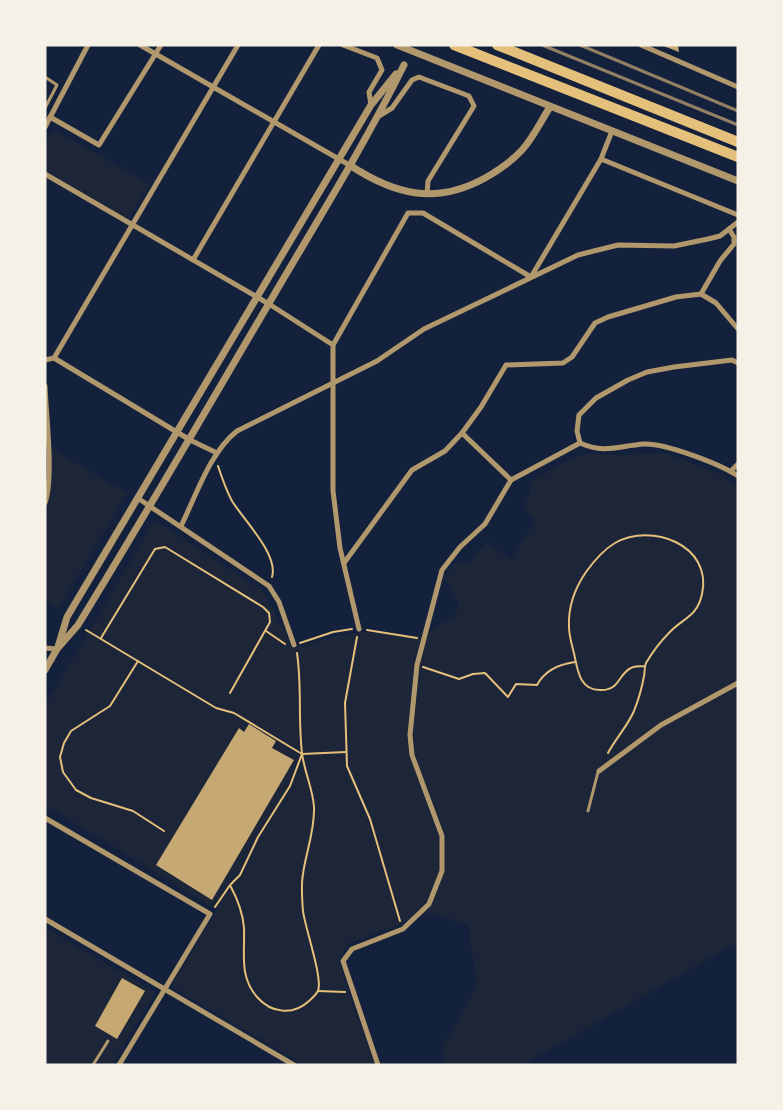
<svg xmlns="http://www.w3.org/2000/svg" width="783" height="1110" font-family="Montserrat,sans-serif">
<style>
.green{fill:#1d2539}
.building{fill:#c6a872}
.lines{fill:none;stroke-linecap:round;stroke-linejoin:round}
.path{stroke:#e5c07b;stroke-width:2}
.service{stroke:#b1986c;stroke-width:3}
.minor{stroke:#b1986c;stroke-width:5}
.tertiary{stroke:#b1986c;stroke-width:7}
.motorway{stroke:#e5c07b;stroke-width:10}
.rail{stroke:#918062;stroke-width:3}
</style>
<rect width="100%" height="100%" fill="#14213d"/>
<!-- green -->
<g class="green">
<path d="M55,130L149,184L128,220L45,170C45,155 41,139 55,130Z"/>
<polygon points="45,445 127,493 59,608 45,600"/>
<polygon points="589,453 621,455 665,453 720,474 738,487 738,942 523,1065 446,1065 442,1048 477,986 468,926 431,912 348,944 338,962 374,1064 304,1065 175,989 173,983 217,910 45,805 45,705 155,520 263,591 293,648 335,636 361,632 424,636 455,615 459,603 444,578 454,564 470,562 486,542 511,559 536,520 524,509 533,480 572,458"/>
<polygon points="45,928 155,992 112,1065 45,1065"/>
</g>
<!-- building -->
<g class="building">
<polygon points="661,45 678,45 679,52"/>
<polygon points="249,724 276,741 272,748 294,760 212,900 156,865 239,728 244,732"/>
<polygon points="122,978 145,991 117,1039 95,1026"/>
</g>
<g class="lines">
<!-- path -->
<g class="path">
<path d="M218,466C222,478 226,490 232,501C243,519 279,555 272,577"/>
<polyline points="86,630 216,708 234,713 302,754 346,752"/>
<polyline points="367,630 417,638"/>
<polyline points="266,631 285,644"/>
<polyline points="357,637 345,703 347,766 370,819 400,921"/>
<polyline points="101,638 155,549 165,547 263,607 269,613 270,622 230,693"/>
<polyline points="300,643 333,632 352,629"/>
<polyline points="138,661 110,706 71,731 64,743 60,757 63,772 76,790 91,798 133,811 164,831"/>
<path d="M423,667L459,679L473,674L485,673L508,697L516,684L537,685C545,670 560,664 575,662"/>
<path d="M608,753C616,738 627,727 634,711C638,701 642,687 644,676C645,671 644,668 646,663C652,653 660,642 668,634C682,618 697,618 702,594C713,545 651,522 615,543C603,550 594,561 586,572C575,588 568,607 569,627C569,637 573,648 575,658C578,673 581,690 600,690C620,691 618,674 631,668C634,666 641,666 645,666"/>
<polyline points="231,884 240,875 258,837 290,786 302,754"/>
<path d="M215,907L230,885C237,898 243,913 244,928C245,954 239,976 257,997C271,1013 293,1016 309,1001C311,999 316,995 318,991C323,978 305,928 303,911C302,899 301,885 303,874C306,852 315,830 314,807C313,789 304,771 302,753C298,720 302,686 297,653"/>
<polyline points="318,991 345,992"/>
</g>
<!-- service -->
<g class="service">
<polyline points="45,77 57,85 45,108"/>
<polyline points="588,811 598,772"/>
<polyline points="93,1065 108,1041"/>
</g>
<!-- minor -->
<g class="minor">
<polyline points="140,45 351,166"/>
<polyline points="343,45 377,58 382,70 369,92 371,105"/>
<polyline points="641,45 738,87"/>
<polyline points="379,116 392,108 412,80 419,77 469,96 474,106 428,181 427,194"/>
<polyline points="50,117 99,145 161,45"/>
<polyline points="45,127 88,45"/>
<polyline points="601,159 738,215"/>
<polyline points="45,174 269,304 333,345"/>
<polyline points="193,260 319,45"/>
<polyline points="701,294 716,303 738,329"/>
<polyline points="54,358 238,45"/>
<polyline points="45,360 54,358 190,440 217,453"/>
<path d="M45,386C46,415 54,477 45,503"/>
<polyline points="462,433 511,480"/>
<polyline points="580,443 577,431 579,415 596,398 628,380 647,372 674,367 732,360 738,363"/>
<path d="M580,443C605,454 618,446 644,444C665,443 720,464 738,476"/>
<polyline points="731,471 738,464"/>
<polyline points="139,499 269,586 279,602 294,645"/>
<path d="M181,526C196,496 210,452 237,431L377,361L424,329L578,255L618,245L674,246L708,239L720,236L738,222"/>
<polyline points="344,563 412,470 445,451 462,433 481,407 506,365 563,363 572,357 595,323 608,317 676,297 701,294 720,261 734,244 734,237 729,229"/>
<polyline points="359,629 340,548 333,491 333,345 408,213 423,213 531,277 601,159 612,131"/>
<polyline points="45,648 57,649"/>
<polyline points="599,771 661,725 738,683"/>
<polyline points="45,818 210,914 119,1065"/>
<polyline points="45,919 294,1065"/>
<polyline points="378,1065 343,961 352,949 403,929 429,904 442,871 442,836 412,755 410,735 417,665 442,570 460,547 485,524 511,480 580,443"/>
</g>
<!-- tertiary -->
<g class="tertiary">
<polyline points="397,45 738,181"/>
<path d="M351,166C396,195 436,205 485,178C499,170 511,162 522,150C533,138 541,121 550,107"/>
<polyline points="58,647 67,617 371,105 396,74"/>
<path d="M45,670L57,649L78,625C143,519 205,412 268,305C314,226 363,148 404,65"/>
</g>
<!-- motorway -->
<g class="motorway">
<polyline points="454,45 738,157"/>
<polyline points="497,45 738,142"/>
</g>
<!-- rail -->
<g class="rail">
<polyline points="542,45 738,125"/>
<polyline points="580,45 738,111"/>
</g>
</g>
<!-- border -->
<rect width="783" height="1110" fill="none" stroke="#f6f1e7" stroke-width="93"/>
</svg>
